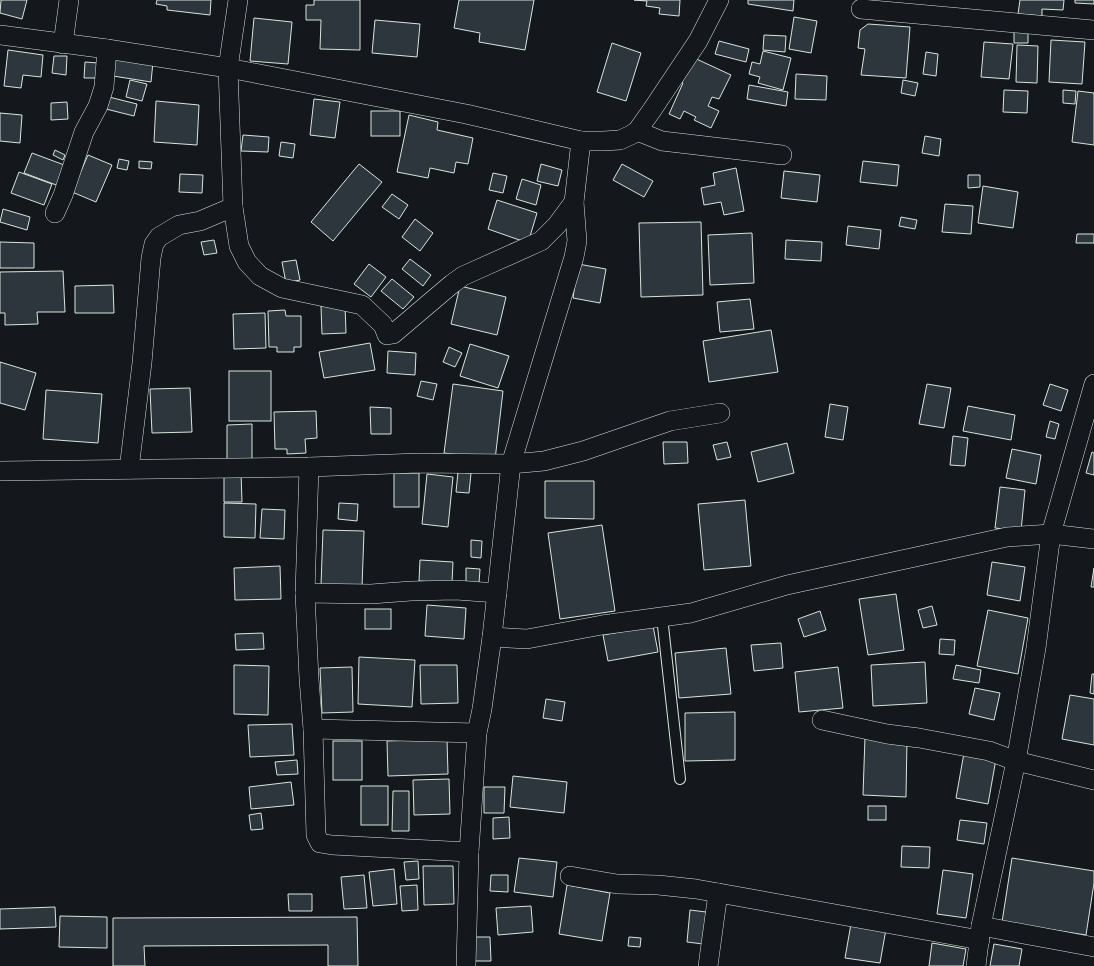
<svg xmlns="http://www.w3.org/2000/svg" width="1094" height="966" font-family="Manrope,sans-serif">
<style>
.building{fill:#2c363c;stroke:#d8e6dc}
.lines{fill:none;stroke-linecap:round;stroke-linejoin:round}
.lane-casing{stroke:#d8e6dc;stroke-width:12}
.street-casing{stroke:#d8e6dc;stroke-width:20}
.lane{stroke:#14181c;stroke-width:10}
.street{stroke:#14181c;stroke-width:19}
</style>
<rect width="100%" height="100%" fill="#14181c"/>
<!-- building -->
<g class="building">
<polygon points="1,0 27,0 22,19 0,13"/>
<polygon points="157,0 211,0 210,15 167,10 167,6 156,4"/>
<polygon points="314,0 360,0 360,50 320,49 321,20 306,20 306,5 314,5"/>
<polygon points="459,0 534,0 525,50 479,42 480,33 454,28"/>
<polygon points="634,0 680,0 679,16 659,14 660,8 646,6 647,1"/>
<polygon points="748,0 794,0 793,11 748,4"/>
<polygon points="1020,0 1064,0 1063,10 1042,9 1042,16 1018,14"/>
<polygon points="1075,0 1094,0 1094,4 1075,3"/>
<polygon points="794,17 817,21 811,53 789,49"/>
<polygon points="254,18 292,22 288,64 250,61"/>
<polygon points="375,20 420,24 417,57 372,53"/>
<polygon points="868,24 910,27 906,78 861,75 865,49 858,48 860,30"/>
<polygon points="1014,31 1028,32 1028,43 1014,43"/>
<polygon points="764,35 786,36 785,52 763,50"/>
<polygon points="1051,40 1085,42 1082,84 1049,82"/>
<polygon points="719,41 749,49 746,62 715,54"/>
<polygon points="984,42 1013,44 1009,79 981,77"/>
<polygon points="612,43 641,53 626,101 597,92"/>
<polygon points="1017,45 1038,46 1037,83 1016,82"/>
<polygon points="8,50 43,55 41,77 23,75 21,88 4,86"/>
<polygon points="763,51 791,58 783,90 758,83 760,77 749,74 752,62 760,64"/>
<polygon points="926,52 938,54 936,76 923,74"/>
<polygon points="54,56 67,56 66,75 52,73"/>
<polygon points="690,56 731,75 719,99 712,97 708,106 719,111 711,128 694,120 696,117 684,111 680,119 669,114 683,83 679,81"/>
<polygon points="115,57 153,62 151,82 113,76"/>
<polygon points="85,62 98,63 97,78 84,78"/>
<polygon points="796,74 827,76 826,100 795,99"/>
<polygon points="130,80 147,84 142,101 126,97"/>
<polygon points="903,80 918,83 915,96 901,93"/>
<polygon points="749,85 788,92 786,106 747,99"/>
<polygon points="1004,90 1028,91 1027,113 1003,112"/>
<polygon points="1063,90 1076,91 1075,104 1063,103"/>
<polygon points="1078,91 1094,93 1094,145 1072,142"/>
<polygon points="105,96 137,104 134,116 102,108"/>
<polygon points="314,99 340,102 335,138 310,135"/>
<polygon points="156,101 199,105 197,145 154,142"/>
<polygon points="67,102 68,119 51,120 51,103"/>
<rect x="371" y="111" width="29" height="25"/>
<polygon points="0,113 22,115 20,143 0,141"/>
<polygon points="409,115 438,122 437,130 473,138 468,164 456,162 454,173 430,168 428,178 397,172"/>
<polygon points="243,135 269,137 268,152 241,151"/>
<polygon points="925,136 941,139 939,156 922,153"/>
<polygon points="281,142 295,144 293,158 279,156"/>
<polygon points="55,150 65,155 63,160 53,155"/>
<polygon points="32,153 67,166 59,186 24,173"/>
<polygon points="88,155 112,165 96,202 72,192"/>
<polygon points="119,159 129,161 127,170 117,168"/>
<polygon points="139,161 152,162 151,169 139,168"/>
<polygon points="863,161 899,165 897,186 860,182"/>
<polygon points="359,164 382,182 333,241 311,222"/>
<polygon points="541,164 562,170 558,186 537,181"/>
<polygon points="622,164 653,181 644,197 613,180"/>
<polygon points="736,168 744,211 724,215 721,202 704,205 701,188 715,185 713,173"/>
<polygon points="784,171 820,175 817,202 781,198"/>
<polygon points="19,172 52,184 44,205 11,193"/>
<polygon points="493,173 507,176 503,193 489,190"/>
<polygon points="180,174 203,175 202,193 179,192"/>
<polygon points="968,175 980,175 980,187 968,188"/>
<polygon points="522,179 541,185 536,205 516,199"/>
<polygon points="983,186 1018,192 1013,228 978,223"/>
<polygon points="392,194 408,205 399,219 382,207"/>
<polygon points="497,200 537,213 528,243 488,229"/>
<polygon points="945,204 973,206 971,234 942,232"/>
<polygon points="3,209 30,217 27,230 0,222"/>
<polygon points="901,217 917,220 915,229 899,226"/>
<polygon points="415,219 433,233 420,251 402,237"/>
<polygon points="701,222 703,295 641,297 639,223"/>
<polygon points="848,226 881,230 879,249 846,245"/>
<polygon points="752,233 754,283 710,285 708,235"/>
<polygon points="1077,234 1094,234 1094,243 1076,243"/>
<polygon points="214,240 217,253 204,255 201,242"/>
<polygon points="786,240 822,242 821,261 785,259"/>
<polygon points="0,242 34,243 34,268 0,268"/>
<polygon points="410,259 431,275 423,286 402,269"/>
<polygon points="296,260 300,280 286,283 282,262"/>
<polygon points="369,264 386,277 371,297 354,284"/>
<polygon points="578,264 606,269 600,303 573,298"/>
<polygon points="63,271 65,312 37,312 38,324 5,325 5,313 0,313 0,272"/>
<polygon points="392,279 414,297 403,309 381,291"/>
<polygon points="113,285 114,313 75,313 75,286"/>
<polygon points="460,286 506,297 497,335 451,324"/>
<polygon points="750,299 754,329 720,332 717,302"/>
<polygon points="345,305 346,333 322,334 321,306"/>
<polygon points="285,310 286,316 301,316 301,347 294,347 294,352 277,352 277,347 269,347 268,311"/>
<polygon points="265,313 266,348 234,349 233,314"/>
<polygon points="771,330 778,372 709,382 703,341"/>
<polygon points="370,343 375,370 324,378 319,352"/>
<polygon points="470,344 509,356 498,388 460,376"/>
<polygon points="449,347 462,353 455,367 443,362"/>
<polygon points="388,351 416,353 415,375 387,373"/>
<polygon points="0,362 36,373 25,410 0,403"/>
<rect x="229" y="371" width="42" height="50"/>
<polygon points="421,381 437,384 433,400 417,396"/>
<polygon points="453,384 503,391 495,460 444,453"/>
<polygon points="927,384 951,388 944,428 919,424"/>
<polygon points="1050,384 1068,390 1061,411 1043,405"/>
<polygon points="190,388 192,432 152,433 150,389"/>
<polygon points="46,390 102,394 98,443 43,439"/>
<polygon points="830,404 848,407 843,440 825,437"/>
<polygon points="968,406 1015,415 1011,440 963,431"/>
<polygon points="370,407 391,408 391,434 371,434"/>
<polygon points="316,411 317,438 305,439 306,453 287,454 287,449 275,449 274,412"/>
<polygon points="1050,421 1059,424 1055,439 1046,437"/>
<polygon points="252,424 252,460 227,460 227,425"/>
<polygon points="953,436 968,438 965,466 950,465"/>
<polygon points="663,442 687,442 688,463 664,464"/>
<polygon points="727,442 731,457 717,460 713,445"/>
<polygon points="787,443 794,473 758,482 751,452"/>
<polygon points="1012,449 1041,455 1036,484 1006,478"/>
<polygon points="1092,452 1094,453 1094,475 1086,473"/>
<polygon points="458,472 471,473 469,493 456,492"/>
<polygon points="241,473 242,502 224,502 224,474"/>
<rect x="394" y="473" width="25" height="34"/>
<polygon points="427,474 453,477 448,527 422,524"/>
<polygon points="545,481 594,481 594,519 545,518"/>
<polygon points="1000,487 1025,490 1021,531 995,528"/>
<polygon points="745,500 751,566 704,570 698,504"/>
<polygon points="224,503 256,504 255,538 224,537"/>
<polygon points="339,503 358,504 357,521 338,519"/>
<polygon points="262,509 285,510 284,539 260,538"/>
<polygon points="602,525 615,611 560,619 548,533"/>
<polygon points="323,530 364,531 362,587 321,585"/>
<polygon points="471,540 482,541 481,558 471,557"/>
<polygon points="420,560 453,562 452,583 419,581"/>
<polygon points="992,562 1025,567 1020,601 987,595"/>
<polygon points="280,566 281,599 235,600 234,568"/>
<polygon points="466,568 480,569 479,583 466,582"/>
<polygon points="1094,568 1094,587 1091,587"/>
<polygon points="896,594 904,650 868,655 859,599"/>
<polygon points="427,605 466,608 464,639 425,636"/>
<polygon points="932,606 937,625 923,628 918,610"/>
<rect x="365" y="609" width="26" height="20"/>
<polygon points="988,610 1028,618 1018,674 977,666"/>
<polygon points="820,611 826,630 804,637 798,619"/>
<polygon points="653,626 658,652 608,661 603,635"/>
<polygon points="263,633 264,649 236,650 235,634"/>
<polygon points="940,639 955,640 954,655 939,654"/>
<polygon points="781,643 783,668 754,671 751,645"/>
<polygon points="726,648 731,694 679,698 675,653"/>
<polygon points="359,657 415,660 412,707 358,704"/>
<polygon points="925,662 927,703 873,706 871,665"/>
<polygon points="234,665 269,666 268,715 234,714"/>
<polygon points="420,665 457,665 458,703 421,704"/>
<polygon points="956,665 981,670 979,683 953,679"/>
<polygon points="352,667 353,712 322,713 320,668"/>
<polygon points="838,667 843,708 799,712 795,672"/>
<polygon points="1092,674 1094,674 1094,694 1090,693"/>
<polygon points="975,688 1000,693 994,720 969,714"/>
<polygon points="1070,695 1094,699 1094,745 1062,739"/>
<polygon points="546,699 565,702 562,721 543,718"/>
<polygon points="735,712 735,760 685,761 685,713"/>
<polygon points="292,724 294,755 250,757 248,725"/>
<polygon points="865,737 907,739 906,797 863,795"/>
<polygon points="447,739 448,774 388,776 387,741"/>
<rect x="333" y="741" width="29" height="39"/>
<polygon points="964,753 996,759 988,804 956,798"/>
<polygon points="297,760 298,774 277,775 275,762"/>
<polygon points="513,776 567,782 564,813 510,807"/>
<polygon points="449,779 450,814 414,815 413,780"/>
<polygon points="291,782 294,805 251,809 249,787"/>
<rect x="361" y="786" width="27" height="39"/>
<polygon points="484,787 505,787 504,813 484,813"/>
<polygon points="393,791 409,791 409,831 392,831"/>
<rect x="868" y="806" width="18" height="14"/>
<polygon points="261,813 263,829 251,830 249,815"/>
<polygon points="509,817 510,838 493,839 493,818"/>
<polygon points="960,820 987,823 984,844 957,840"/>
<polygon points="902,846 930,847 929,868 901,867"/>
<polygon points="519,858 557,862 553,897 514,892"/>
<polygon points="1012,858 1094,871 1094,883 1086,935 1002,922"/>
<polygon points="418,861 419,879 406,880 404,862"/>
<polygon points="423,866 453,866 454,904 424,905"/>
<polygon points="394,869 397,904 373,906 369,872"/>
<polygon points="943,870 973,874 966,918 937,914"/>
<polygon points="364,875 367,908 344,909 341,877"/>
<polygon points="491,875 508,875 508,892 490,891"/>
<polygon points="417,885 418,910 402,911 400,886"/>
<polygon points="567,885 610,893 602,941 559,934"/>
<polygon points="288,894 312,894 312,911 289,911"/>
<polygon points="531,906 533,932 498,935 496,908"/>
<polygon points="55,907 56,927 0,929 0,909"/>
<polygon points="690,910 706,912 703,944 687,942"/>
<polygon points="60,916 107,917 107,948 59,947"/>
<polygon points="357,917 358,966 328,966 328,945 144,946 145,966 113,966 113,918"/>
<polygon points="851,924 886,929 880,963 845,958"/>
<polygon points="474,937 490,937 491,961 475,961"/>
<polygon points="629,937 641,938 640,947 628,946"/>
<polygon points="932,943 966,949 963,966 929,966"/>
<polygon points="994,944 1022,949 1019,966 990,966"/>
</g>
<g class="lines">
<!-- lane casing -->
<g class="lane-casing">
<polyline id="lane" points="662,617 680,779"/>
</g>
<!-- street casing -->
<g class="street-casing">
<g id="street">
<polyline points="238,0 228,68 233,207 239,246 247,262 260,276 282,288 362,305 383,325 387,335 393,334 452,284 463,276 541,241 557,225 574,202"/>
<polyline points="861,9 1094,30"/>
<polyline points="0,35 107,49 228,68 466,114 581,141 603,141 620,140 631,135 637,131 652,110 698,41 719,0"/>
<polyline points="63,44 69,0"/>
<polyline points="637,131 662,141 782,155"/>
<polyline points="55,213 63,195 84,132 98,106 104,87 107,49"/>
<polyline points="309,467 305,593 309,679 313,729 316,835 320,843 332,845 469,852"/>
<polyline points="129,469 142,363 151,258 154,244 159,237 179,225 200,221 233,207"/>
<polyline points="0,471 309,467 419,463 511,464 544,461 583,451 670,421 720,413"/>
<polyline points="305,593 371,594 411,591 456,590 497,593"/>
<polyline points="492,637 527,639 602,625 691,613 787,585 1007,537 1051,534 1094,539"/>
<polyline points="822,720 887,734 919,738 989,751 1016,761 1094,780"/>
<polyline points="313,729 477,733"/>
<polyline points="570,876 617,884 658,885 696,889 980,940"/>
<polyline points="981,926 1094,947"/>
<polyline points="466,966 469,852 477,733 482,709 492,637 511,464 574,257 577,241 574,202 581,141"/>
<polyline points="708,966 718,893"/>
<polyline points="976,966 981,926 1016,761 1036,648 1051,534 1094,384"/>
</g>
</g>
<!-- lane -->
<use href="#lane" class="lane"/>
<!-- street -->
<use href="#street" class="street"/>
</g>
</svg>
